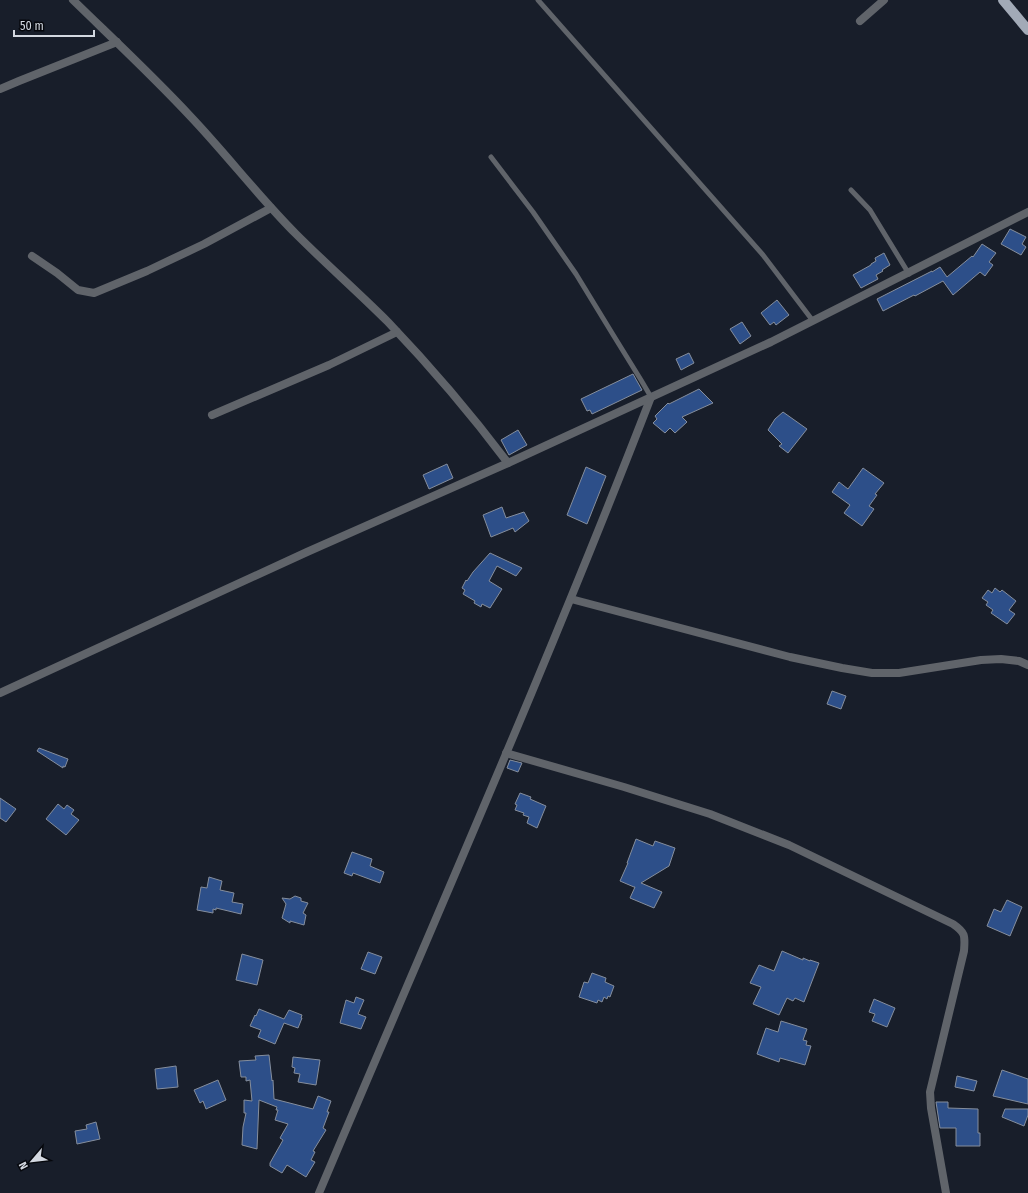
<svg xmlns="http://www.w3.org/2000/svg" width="1028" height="1193" font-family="'Fira Sans Condensed',sans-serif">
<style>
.building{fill:#2d4f89;stroke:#858e9d}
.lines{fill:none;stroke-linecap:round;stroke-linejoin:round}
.lane{stroke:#60646a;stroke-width:5}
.street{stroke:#60646a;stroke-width:8}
.primary{stroke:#a2aab7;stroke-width:10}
</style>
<rect width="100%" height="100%" fill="#181e2a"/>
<!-- building -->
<g class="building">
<polygon points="1010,229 1026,237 1022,244 1026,247 1021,255 1001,244"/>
<polygon points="982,244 996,253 989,262 993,265 985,276 980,272 953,295 943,281 915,296 914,295 883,311 877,299 932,271 932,272 940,267 947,277 972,256 973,257"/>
<polygon points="884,253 890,265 882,270 883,271 876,275 878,279 861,288 853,275 871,265 871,264 876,261 875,258"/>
<polygon points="777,300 789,315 776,325 774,322 770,325 761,313"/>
<polygon points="742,322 751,336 740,344 730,329"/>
<polygon points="689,353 694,363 681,370 676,359"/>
<polygon points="633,374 642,390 592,414 590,410 587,411 581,399"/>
<polygon points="699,389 713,403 682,417 687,422 675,433 670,428 665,433 653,423 657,419 655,416 668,403 669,404"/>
<polygon points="783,412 807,429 788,453 779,446 782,444 768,430 775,419"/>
<polygon points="518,430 527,445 509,455 501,440"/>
<polygon points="447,464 453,478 429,489 423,475"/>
<polygon points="586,467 606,476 587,524 567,515"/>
<polygon points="863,468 884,483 875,494 877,495 869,506 874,509 862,526 844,513 850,505 832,492 839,482 848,489"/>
<polygon points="502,507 506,518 524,512 529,521 515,532 513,528 491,537 483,515"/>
<polygon points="490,553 522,568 516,576 497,566 489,581 502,589 490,608 482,604 481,607 474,603 475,601 463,594 465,590 462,588 466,580 467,581 473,572"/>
<polygon points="995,588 1000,592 1002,590 1016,601 1009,610 1015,614 1007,624 991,613 993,610 986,605 988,602 982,598 988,590 992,593"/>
<polygon points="832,691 846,696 841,709 827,704"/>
<polygon points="39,748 68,759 65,767 63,766 63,768 37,751"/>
<polygon points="510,760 522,763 518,772 507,768"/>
<polygon points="520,793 531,797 530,799 546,806 537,828 527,823 529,817 523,815 524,813 515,810 517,805 515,804"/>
<polygon points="0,798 16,809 6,822 0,818"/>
<polygon points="58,804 64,809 67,805 74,810 71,814 79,820 66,835 46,819"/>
<polygon points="636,839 653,846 655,841 675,848 669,866 641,883 662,892 654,908 630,898 635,887 634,887 620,881 628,863 627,863"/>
<polygon points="352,852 372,859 370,866 384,872 380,883 353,873 352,876 344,873"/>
<polygon points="209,877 222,881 220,890 234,893 232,902 243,904 241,914 216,908 216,910 213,909 213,913 197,910 201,887 207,888"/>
<polygon points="295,896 301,898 301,901 308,903 303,913 306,915 304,925 290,921 290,923 282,918 286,904 282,898 290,899"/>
<polygon points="1007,900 1022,907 1010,936 987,926 994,909 1001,912"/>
<polygon points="782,951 803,960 803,958 810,961 810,960 819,963 804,1002 795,998 793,1001 787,998 779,1015 753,1004 761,987 750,983 759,965 774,971"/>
<polygon points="368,952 382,957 375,974 361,969"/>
<polygon points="242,954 263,960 257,985 236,980"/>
<polygon points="592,973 606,978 605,982 614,986 610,997 608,996 607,999 604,997 602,1002 598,1000 597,1003 579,997 584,982 588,983"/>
<polygon points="356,997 364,1000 358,1014 366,1017 361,1029 340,1023 346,1000 354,1003"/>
<polygon points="874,999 895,1008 887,1027 872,1021 875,1014 869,1012"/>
<polygon points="259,1009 284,1019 289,1010 302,1015 301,1018 302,1018 298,1028 284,1023 275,1044 258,1037 261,1030 250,1026 255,1015 256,1016"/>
<polygon points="781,1021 807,1029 803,1040 807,1041 806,1045 811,1046 805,1065 780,1058 779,1062 757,1054 766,1028 778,1032"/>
<polygon points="269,1055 272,1081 273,1080 274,1099 313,1109 318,1096 331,1101 327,1112 329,1112 323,1128 326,1130 313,1151 315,1152 311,1160 315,1162 306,1177 287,1165 282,1173 270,1166 270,1163 283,1140 280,1138 288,1124 275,1120 278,1110 276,1110 277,1107 259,1100 257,1149 242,1145 243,1127 246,1113 244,1113 244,1100 252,1101 250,1080 246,1081 246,1077 241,1077 239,1061 256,1060 255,1056"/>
<polygon points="293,1057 320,1060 316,1085 298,1082 300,1074 294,1073 295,1068 292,1067"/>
<polygon points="176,1066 178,1087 157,1089 155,1069"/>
<polygon points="1002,1070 1028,1079 1028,1104 993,1096"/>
<polygon points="957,1076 977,1081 974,1091 955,1087"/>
<polygon points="218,1080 226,1100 206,1109 203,1101 200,1103 194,1090"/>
<polygon points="936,1102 948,1102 948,1108 978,1109 978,1133 980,1133 980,1146 956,1146 956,1128 940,1128"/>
<polygon points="1005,1109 1028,1109 1028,1115 1024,1126 1002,1117"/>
<polygon points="96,1122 100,1139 77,1144 75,1131 87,1129 86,1125"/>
</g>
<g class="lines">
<!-- lane -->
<g class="lane">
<polyline points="538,0 763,255 813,321"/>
<polyline points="491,157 533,212 576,274 612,333 641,380 651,397"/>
<polyline points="851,190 870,210 909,274"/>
</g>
<!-- street -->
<g class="street">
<path d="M73,0C113,39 154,77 191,117C227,155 259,197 296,234C326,264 358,292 388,322C431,367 471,414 508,463"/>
<polyline points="860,21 884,0"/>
<polyline points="0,89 19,81 117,42"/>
<polyline points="32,256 57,273 78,290 94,293 147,271 204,244 271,208"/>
<polyline points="212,415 329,365 397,332"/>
<polyline points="571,599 790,657 842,668 872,673 899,673 981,660 1001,659 1019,661 1028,665"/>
<polyline points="0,693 307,552 508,463 771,342 1028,212"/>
<path d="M506,753L624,787L710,814L789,845L953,924C966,933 965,936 964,951L930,1092L931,1108L946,1193"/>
<path d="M319,1193C431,928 547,666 651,397"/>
</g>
<!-- primary -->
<polyline class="primary" points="1003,0 1028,30"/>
</g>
<!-- north arrow -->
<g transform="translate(32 1161) rotate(242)" stroke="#06080d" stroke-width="3" paint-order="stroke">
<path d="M0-3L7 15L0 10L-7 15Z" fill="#d3d8e0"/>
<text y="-6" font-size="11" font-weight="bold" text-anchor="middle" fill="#d3d8e0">N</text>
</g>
<!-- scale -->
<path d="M14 30v6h80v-6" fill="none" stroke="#d3d8e0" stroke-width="2"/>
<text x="20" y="30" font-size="12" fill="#d3d8e0" stroke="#06080d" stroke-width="3" paint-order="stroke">50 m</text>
</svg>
